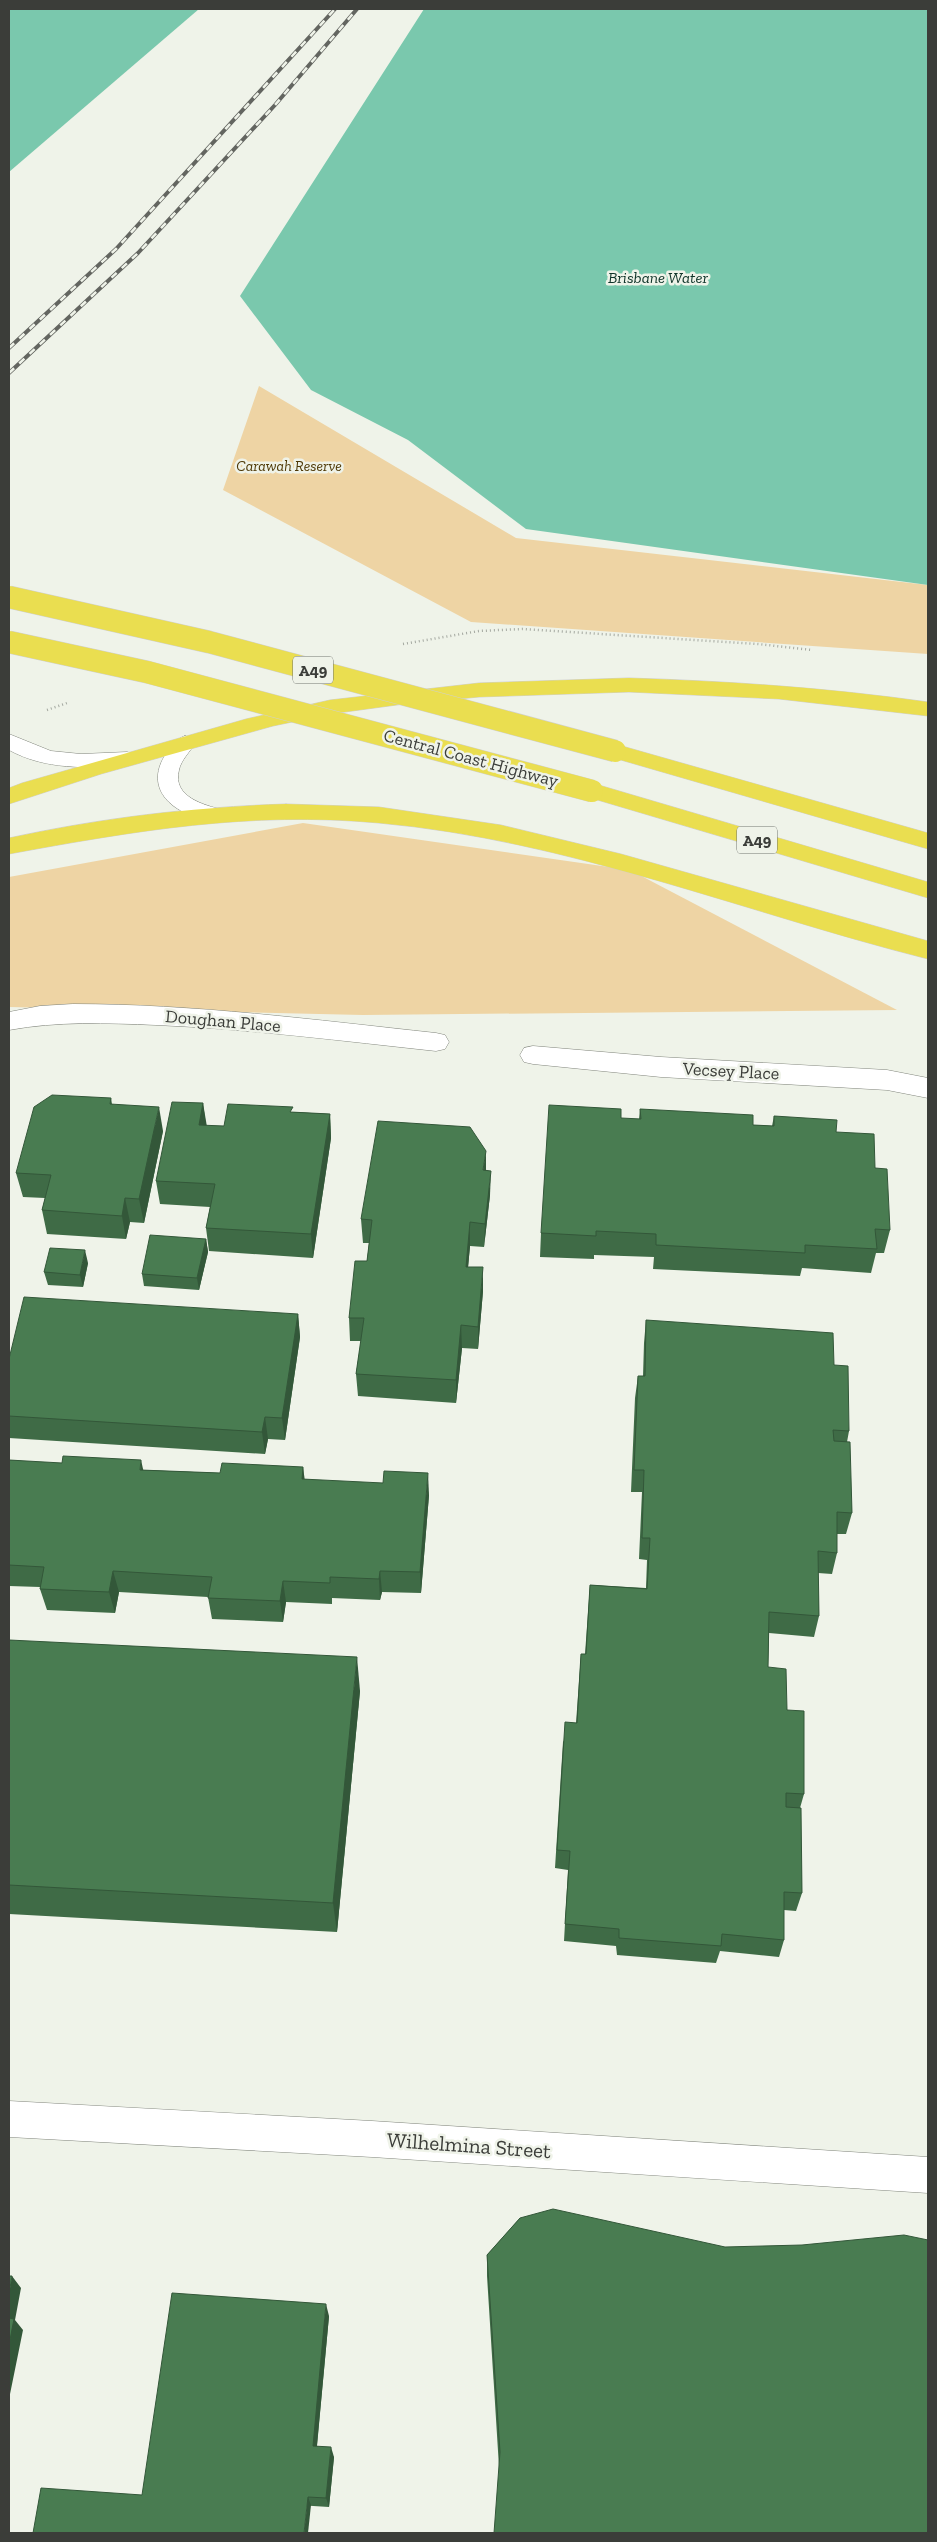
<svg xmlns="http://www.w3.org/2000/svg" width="937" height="2542" font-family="'Zilla Slab',serif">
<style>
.green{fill:#eed4a4}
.water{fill:#7ac8ad}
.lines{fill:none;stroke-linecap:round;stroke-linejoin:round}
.service-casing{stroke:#82867d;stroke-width:1}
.minor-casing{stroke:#82867d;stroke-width:1}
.trunk-casing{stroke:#d0d0cf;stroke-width:1}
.path{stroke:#a4a8a0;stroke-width:2.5;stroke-dasharray:1 3;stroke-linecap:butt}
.service{fill:#fff;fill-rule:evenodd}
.minor{fill:#fff;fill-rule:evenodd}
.trunk{fill:#eade50;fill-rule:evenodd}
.rail-casing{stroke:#636560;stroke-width:4}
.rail{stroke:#eff3e9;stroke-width:2.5;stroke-dasharray:7;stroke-linecap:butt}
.trunk-bridge-casing{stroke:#d0d0cf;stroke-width:23;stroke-linecap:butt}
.trunk-bridge{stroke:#eade50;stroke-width:22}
.wall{fill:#3f6b46}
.shaded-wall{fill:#335739}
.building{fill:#497c51;stroke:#335739}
.labels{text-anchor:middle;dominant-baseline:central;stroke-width:5;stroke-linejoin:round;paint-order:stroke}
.far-park-label{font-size:15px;font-style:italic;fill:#4e3805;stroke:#eff3e9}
.far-water-label{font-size:16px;font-style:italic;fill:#0e3328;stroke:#eff3e9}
.shield{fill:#eff3e9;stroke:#71746e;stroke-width:1}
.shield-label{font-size:16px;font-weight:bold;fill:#3b3d39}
.street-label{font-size:18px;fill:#3b3d39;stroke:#eff3e9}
.near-street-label{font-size:21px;fill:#3b3d39;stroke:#eff3e9}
</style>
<rect width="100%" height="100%" fill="#eff3e9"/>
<!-- green -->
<g class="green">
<polygon points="259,386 516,538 928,585 928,654 471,622 223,490"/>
<polygon points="303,823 630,870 897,1010 363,1015 9,1007 9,877"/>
</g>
<!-- water -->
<g class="water">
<polygon points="9,9 199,9 9,172"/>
<polygon points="424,9 928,9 928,585 526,529 408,440 311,390 240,296"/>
</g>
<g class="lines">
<!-- service casing -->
<g class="service-casing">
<g id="service">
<path d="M9,734L51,751L81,754L127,752L134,754L137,759L134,764L127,766C87,768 45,770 9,750Z"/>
<path d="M185,736L192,738L195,743C190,752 181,760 179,770C172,797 204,805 223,810L227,815L223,820C214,823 207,820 197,817C164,808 145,782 168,751C173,744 176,739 185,736Z"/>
</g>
</g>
<!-- minor casing -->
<g class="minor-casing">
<g id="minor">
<path d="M73,1004C194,1004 315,1020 436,1033L445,1035L449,1042L445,1049L436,1051C343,1041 250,1029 156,1025C106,1023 58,1021 9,1030V1012L40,1006Z"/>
<polygon points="533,1046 661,1057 887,1070 928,1078 928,1098 887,1090 661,1077 533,1064 524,1062 520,1055 524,1048"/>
<polygon points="9,2101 372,2121 928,2157 928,2193 372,2157 9,2137"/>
</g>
</g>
<!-- trunk casing -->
<g class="trunk-casing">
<g id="trunk">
<path d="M629,678C729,681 829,688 928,702V716L779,699L629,692L479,697L404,704L330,714L273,726L101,774L9,804V788L22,783L246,719L330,700L479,683Z"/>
<polygon points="615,744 928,833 928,849 607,756 604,751 607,746"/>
<polygon points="592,783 928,882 928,898 584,796 581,791 584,786"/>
<path d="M286,804L379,807L501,825L621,854L928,941V959C746,913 568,840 379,823C250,811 134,831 9,854V838C101,818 192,807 286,804Z"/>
</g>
</g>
<!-- path -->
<g class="path">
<polyline points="403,644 479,631 522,629 758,644 812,650"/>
<polyline points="47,710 67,703"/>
</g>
<!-- service -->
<use href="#service" class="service"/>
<!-- minor -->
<use href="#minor" class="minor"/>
<!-- trunk -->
<use href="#trunk" class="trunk"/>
<!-- rail casing -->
<g class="rail-casing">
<g id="rail">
<polyline points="9,348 116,249 335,9"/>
<polyline points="9,373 138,253 275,105 357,9"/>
</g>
</g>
<!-- rail -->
<use href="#rail" class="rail"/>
<!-- trunk-bridge casing -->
<g class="trunk-bridge-casing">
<g id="trunk-bridge">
<polyline points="9,597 209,642 615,751"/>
<polyline points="9,642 147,672 592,791"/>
</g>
</g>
<!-- trunk-bridge -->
<use href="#trunk-bridge" class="trunk-bridge"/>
</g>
<!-- wall -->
<g class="wall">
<polygon points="111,1098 112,1104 163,1131 144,1223 130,1222 126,1239 47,1234 42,1210 45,1198 23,1197 16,1173"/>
<polygon points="203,1103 206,1126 224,1126 294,1112 330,1114 331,1138 313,1258 209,1251 206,1228 210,1207 160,1204 156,1181"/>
<polygon points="640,1109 753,1125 772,1126 774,1116 836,1132 875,1168 890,1230 884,1253 876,1253 871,1273 802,1268 800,1276 653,1269 654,1257 594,1255 594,1259 540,1257 541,1233 639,1119"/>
<polygon points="486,1170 490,1195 484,1247 470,1246 468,1267 483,1291 478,1349 462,1348 456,1403 358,1396 356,1374 361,1341 350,1341 349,1318 367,1261 369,1243 363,1243 361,1219"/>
<polygon points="206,1239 208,1252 199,1290 144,1286 142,1274"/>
<polygon points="88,1263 83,1287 48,1285 44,1272"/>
<polygon points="298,1314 300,1337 285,1440 268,1439 265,1454 9,1438 9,1359"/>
<polygon points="646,1320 834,1365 849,1431 847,1442 852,1513 846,1534 837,1534 837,1553 832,1574 818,1573 819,1616 814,1637 769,1633 768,1667 787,1710 804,1794 800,1808 802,1893 796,1911 784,1910 784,1940 779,1957 720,1951 716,1963 617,1955 616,1946 564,1941 568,1870 555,1868 563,1742 576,1723 581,1654 585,1654 590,1585 646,1588 647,1560 639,1559 642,1492 631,1492 635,1398 638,1376 643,1376 644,1343"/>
<polygon points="9,1460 144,1470 220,1473 303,1467 304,1479 429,1495 421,1593 382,1592 380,1600 332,1598 332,1604 286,1602 283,1622 212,1619 208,1597 119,1592 115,1613 47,1610 40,1589 40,1587 9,1586"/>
<polygon points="9,1640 360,1691 337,1932 9,1914"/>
<polygon points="520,2218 499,2467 487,2276 487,2255"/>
<polygon points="329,2316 317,2446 334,2457 329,2507 142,2495"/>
</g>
<!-- shaded-wall -->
<g class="shaded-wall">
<polygon points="203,1103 207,1127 199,1125"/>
<polygon points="159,1107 163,1131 144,1223 139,1199"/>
<polygon points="330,1114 331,1138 313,1258 311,1234"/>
<polygon points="486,1151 486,1175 483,1170"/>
<polygon points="491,1171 490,1195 484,1247 485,1224"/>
<polygon points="125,1198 130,1222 126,1239 122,1216"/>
<polygon points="470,1222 470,1246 466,1290 466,1267"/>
<polygon points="206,1239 208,1252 199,1290 197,1278"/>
<polygon points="85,1250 88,1263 83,1287 80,1275"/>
<polygon points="483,1267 483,1291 478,1349 478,1327"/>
<polygon points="298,1314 300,1337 285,1440 282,1418"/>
<polygon points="461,1325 462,1348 456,1403 456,1380"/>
<polygon points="265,1417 268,1439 265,1454 262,1432"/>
<polygon points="141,1460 146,1482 140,1470"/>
<polygon points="303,1467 306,1489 302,1479"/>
<polygon points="428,1473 429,1495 421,1593 420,1572"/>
<polygon points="113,1571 119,1592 115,1613 109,1592"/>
<polygon points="380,1571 382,1592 380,1600 379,1579"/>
<polygon points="283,1581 286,1602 283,1622 280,1601"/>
<polygon points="357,1657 360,1691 337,1932 333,1903"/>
<polygon points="12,2276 21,2288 15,2320 23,2330 9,2399 9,2294"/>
<polygon points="326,2304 329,2316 316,2455 313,2446"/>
<polygon points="331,2447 334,2457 329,2507 326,2498"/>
<polygon points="308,2497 311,2505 308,2533 304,2533"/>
</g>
<!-- building -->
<g class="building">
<polygon points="52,1095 111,1098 110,1104 159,1107 139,1199 125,1198 122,1216 42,1210 51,1175 16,1173 34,1107"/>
<polygon points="172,1102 203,1103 199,1125 224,1126 228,1104 293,1107 290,1112 330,1114 311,1234 206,1228 215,1184 156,1181"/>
<polygon points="549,1105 621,1109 621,1118 641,1119 640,1109 753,1115 753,1125 774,1126 774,1116 837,1120 836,1132 874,1134 875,1168 887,1169 890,1230 875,1229 877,1249 805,1245 805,1253 656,1245 656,1234 596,1231 596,1236 541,1233"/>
<polygon points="378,1121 470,1127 486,1151 483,1170 491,1171 485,1224 470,1222 466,1267 483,1267 478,1327 461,1325 456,1380 356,1374 364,1318 349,1318 355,1261 367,1261 372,1220 361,1219"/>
<polygon points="150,1235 206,1239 197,1278 142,1274"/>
<polygon points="50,1248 85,1250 80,1275 44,1272"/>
<polygon points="24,1297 298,1314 282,1418 265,1417 262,1432 9,1416 9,1359"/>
<polygon points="646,1320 833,1333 834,1365 848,1366 849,1431 833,1430 834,1441 850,1442 852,1513 837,1512 837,1553 818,1551 819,1616 769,1612 768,1667 786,1669 787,1710 804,1711 804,1794 786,1793 786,1807 801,1808 802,1893 784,1892 784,1940 722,1934 721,1946 619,1938 619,1929 565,1924 570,1851 557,1850 565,1722 577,1723 581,1654 586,1654 590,1585 647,1589 650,1538 642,1538 644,1470 634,1470 638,1376 645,1376"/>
<polygon points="63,1456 141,1460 140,1470 220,1473 222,1463 303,1467 302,1479 383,1483 384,1471 428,1473 420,1572 380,1571 379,1579 330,1577 330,1583 283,1581 280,1601 208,1598 212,1577 113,1571 109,1592 40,1589 44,1567 9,1565 9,1460 62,1463"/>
<polygon points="9,1640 357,1657 333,1903 9,1885"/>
<polygon points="553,2209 725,2247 802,2245 904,2235 928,2240 928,2533 494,2533 500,2452 487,2255 520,2218"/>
<polygon points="9,2276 12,2276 9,2294"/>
<polygon points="172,2293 326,2304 313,2446 331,2447 326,2498 308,2497 304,2533 33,2533 41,2488 142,2495"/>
<polygon points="9,2318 14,2319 9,2345"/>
</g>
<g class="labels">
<!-- far-park labels -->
<g class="far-park-label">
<text x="289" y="466">Carawah Reserve</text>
</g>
<!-- far-water labels -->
<g class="far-water-label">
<text x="658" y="277">Brisbane Water</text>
</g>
<!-- shield labels -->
<g class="shield">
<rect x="293" y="656.5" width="40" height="27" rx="4"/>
<rect x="737" y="826.5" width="40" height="27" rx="4"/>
</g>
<g class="shield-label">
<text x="313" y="670">A49</text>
<text x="757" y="840">A49</text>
</g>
<!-- street labels -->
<g class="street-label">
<text transform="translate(471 758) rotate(15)">Central Coast Highway</text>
<text transform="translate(223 1021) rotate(5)">Doughan Place</text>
<text transform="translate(731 1071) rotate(3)">Vecsey Place</text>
</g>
<!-- near-street labels -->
<g class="near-street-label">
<text transform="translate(469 2145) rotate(4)">Wilhelmina Street</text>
</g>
</g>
<!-- border -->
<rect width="937" height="2542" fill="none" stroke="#3b3d39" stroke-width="20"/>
</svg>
